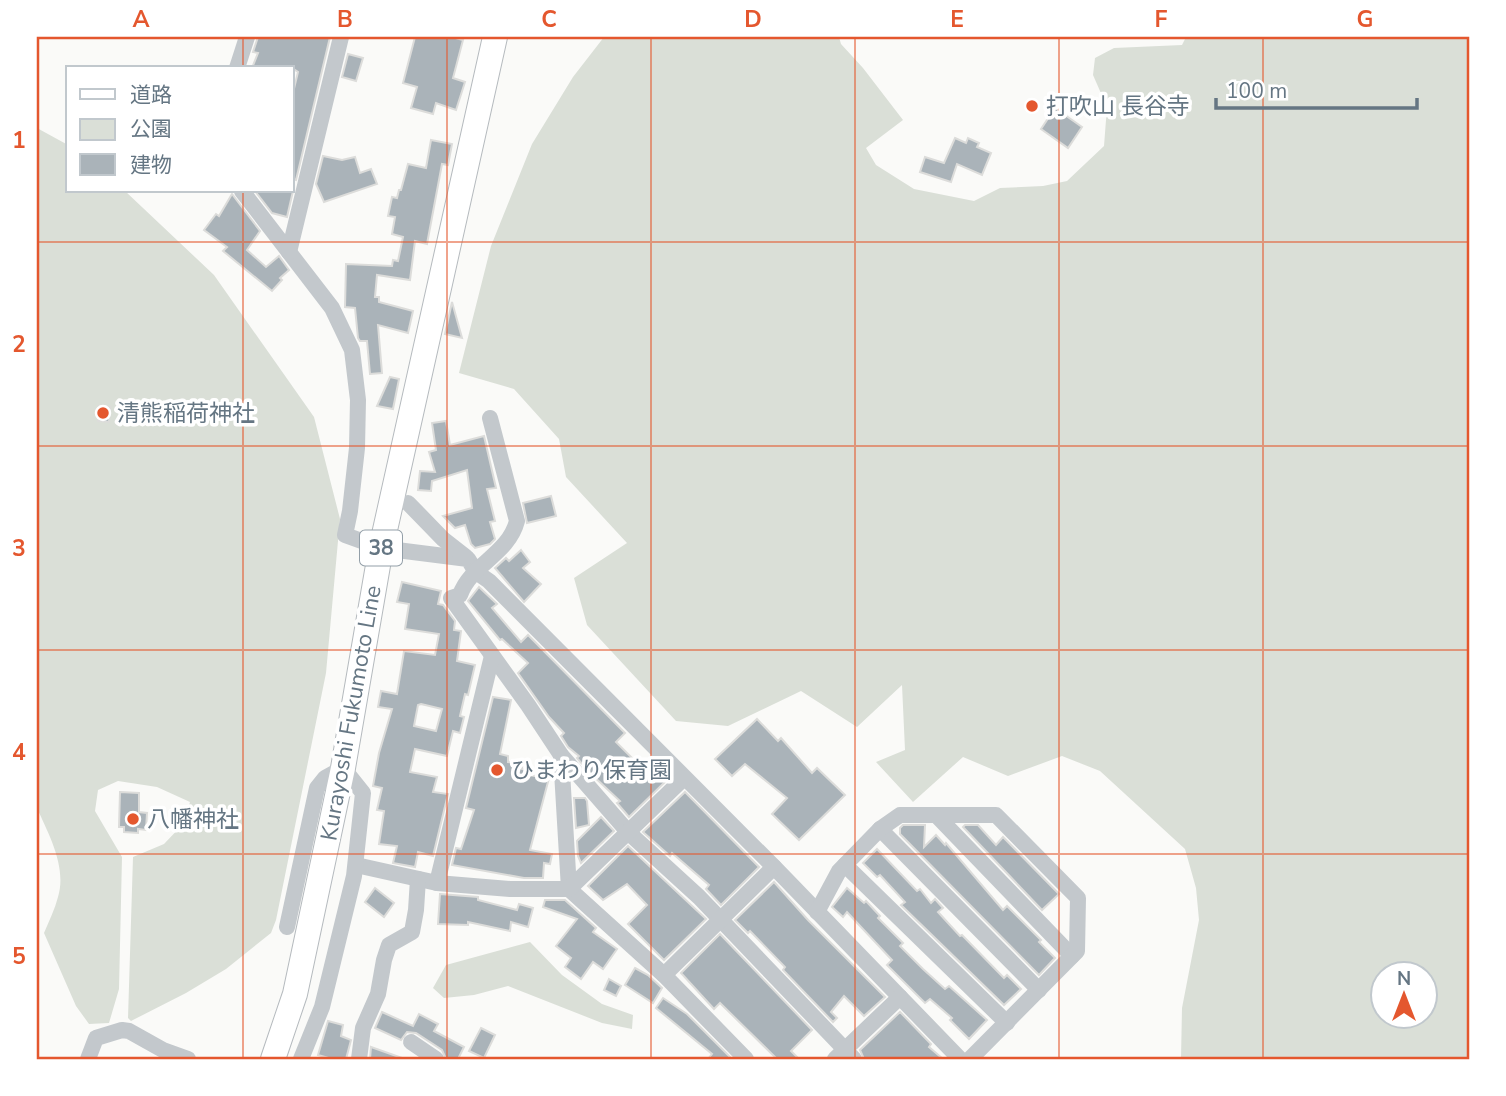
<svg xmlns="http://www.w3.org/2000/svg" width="1506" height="1096" font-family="'Nunito Sans','Noto Sans JP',sans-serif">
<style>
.green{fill:#dadfd7;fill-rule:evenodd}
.building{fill:#aab3b9;stroke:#dcdcda;stroke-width:2;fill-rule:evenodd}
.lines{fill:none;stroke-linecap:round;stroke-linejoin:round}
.primary-casing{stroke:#b5babe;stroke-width:26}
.street{stroke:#c3c8cc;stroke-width:16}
.primary{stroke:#fff;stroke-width:24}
.grid{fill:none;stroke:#e4572e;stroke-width:2;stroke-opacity:0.55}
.poi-dot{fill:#e4572e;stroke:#fff;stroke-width:2.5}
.labels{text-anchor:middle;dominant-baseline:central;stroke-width:7;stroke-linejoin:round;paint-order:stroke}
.shield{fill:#fff;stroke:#939fa8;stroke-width:2}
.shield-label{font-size:21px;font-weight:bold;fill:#657683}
.poi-label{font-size:23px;fill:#657683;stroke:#fff;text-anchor:start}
.street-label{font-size:23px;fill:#657683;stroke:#fff}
.neatline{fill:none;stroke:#e4572e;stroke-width:2.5}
.grid-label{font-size:23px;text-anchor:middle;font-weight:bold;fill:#e4572e}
</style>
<rect width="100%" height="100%" fill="#fafaf8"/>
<!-- green -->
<g class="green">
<path d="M604,37H839L841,44L863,68L903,120L866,148L876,165L914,189L974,201L1000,188L1043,186L1067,181L1104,146L1107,107L1093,75L1095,58L1114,48L1182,45L1186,37H1469V1059H1181L1182,1008L1199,920L1196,888L1185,849L1100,771L1062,756L1008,776L963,757L913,802L876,762L905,750L902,685L857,727L801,691L728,726L676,721L587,625L574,578L627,543L566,477L559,439L514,389L459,373L491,246L532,144L573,77ZM1384,974H1426V1016H1384Z"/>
<path d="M37,128L68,145V191H125L214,275L314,417L340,519L326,673L276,920L271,933L226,969L186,993L131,1021L128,1018L133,857L164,844L184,823L190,802L157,787L118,781L98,790L95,811L122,857L119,989L109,1023L89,1024L76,1006L44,933C49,921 55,909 58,897C67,867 49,835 37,808Z"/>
<polygon points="530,942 562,975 602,1004 633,1015 632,1029 602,1023 508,986 474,995 444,998 433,988 446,965"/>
</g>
<!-- building -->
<g class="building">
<polygon points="258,37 330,37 296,180 292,179 292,97 298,72 292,68 252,68 258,53 253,52"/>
<polygon points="415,37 452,37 463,40 453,78 465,82 456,110 436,103 433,114 411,108 417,87 403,83"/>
<polygon points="348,54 363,58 356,81 342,77"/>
<polygon points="1055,108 1082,127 1068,148 1041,129"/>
<polygon points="955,138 966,143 968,138 979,143 977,147 991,153 982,175 957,164 951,182 920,172 925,157 944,163"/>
<polygon points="431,140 452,144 448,165 442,164 427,244 415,241 410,280 377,275 375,297 379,297 379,302 413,311 408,333 378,325 382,373 370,374 367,341 360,341 358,338 355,308 345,307 346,264 392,266 393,260 398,261 403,237 392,234 395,217 388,216 392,197 397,198 399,190 401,190 408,164 426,168"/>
<polygon points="323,156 342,160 355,157 360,173 371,169 377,184 324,202 316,184"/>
<polygon points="255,191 293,191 287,217 272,213"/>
<polygon points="232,194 260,231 247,250 266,267 279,256 289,270 280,278 282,280 272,291 223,251 227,247 204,230 216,214 219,216"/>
<polygon points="452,302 462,338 445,334"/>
<polygon points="390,377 399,379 393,409 377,406"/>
<polygon points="99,406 110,407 109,422 98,421"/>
<polygon points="446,421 450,445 484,436 496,488 487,489 495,521 490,522 495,539 490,544 475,548 471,544 465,525 455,528 443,516 472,508 467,470 432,481 431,491 418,490 420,471 435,472 429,452 436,450 432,423"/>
<polygon points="551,496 556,516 527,523 523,503"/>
<polygon points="521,550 530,562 523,568 541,584 524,602 495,568 506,558 509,561"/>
<path d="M402,582L441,591L438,604L443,605L455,621L454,630L461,631L457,661L475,665L468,695L465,694L460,716L464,717L460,733L453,731L447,756L415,749L410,772L437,777L433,792L448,794L433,856L418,852L415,867L393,863L397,846L379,844L384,811L377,810L382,788L373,786L379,753L392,709L378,707L381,691L397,694L404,651L435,655L439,634L405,629L409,604L397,602ZM421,704L442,709L436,731L414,726L418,705Z"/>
<polygon points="479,587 497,604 492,608 521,642 528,635 625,733 616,742 643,769 651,758 670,777 629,817 617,803 620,801 589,772 577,758 579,756 568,747 561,736 564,733 549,717 518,673 528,663 502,639 500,640 468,601"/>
<polygon points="493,697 511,700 500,754 508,756 508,762 523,764 522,769 528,770 527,775 549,778 530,850 552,854 550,864 544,863 543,878 524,878 452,865 456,848 461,849 474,810 466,808"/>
<polygon points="757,719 778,741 781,738 812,773 817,768 845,795 799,840 772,814 787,798 745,764 732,776 715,759"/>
<polygon points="120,792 139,793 139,812 147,813 146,830 138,829 138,833 124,832 124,827 119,827"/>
<polygon points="685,792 759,867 721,905 706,889 709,885 672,853 670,856 643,832"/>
<polygon points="574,798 585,798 587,801 589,825 576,828"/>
<polygon points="601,817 614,831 581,863 578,856 577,841"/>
<polygon points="903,825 925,825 924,847 936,835 945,845 946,843 1003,910 1007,906 1041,940 1039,942 1055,958 1039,975 900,834 900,828"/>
<polygon points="965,825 978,825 996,845 1003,837 1059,894 1042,910 963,827"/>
<polygon points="628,846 706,919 664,960 628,924 647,905 627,884 603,900 588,886"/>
<polygon points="877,849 917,891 920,889 931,903 935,899 943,908 938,912 960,936 962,935 1004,978 1007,975 1021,989 1004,1005 901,905 905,902 880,875 877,877 863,863"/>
<polygon points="774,882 808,920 885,997 864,1016 844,996 831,1012 837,1018 833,1022 783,970 785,967 750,931 748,933 735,920"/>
<polygon points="375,888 394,903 384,917 365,902"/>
<polygon points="847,888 864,903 866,901 880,916 878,918 903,943 900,946 923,969 945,989 949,986 987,1020 969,1039 950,1020 952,1018 930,999 925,1003 887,965 892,960 847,912 843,917 832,907"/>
<polygon points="440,894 478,897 478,900 517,910 519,904 533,908 528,927 511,922 510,931 468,922 468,925 438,924"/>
<polygon points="545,900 565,900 596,928 593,932 617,949 603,969 593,962 581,979 565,967 571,958 556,946 577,919 543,907"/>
<polygon points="720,934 812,1030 791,1051 799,1059 777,1059 720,1003 714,1009 681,973"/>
<polygon points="635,968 648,975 662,988 653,1003 625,985"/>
<polygon points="609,979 621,986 616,996 604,990"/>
<polygon points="663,998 687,1014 732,1059 708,1059 712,1054 656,1008"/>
<polygon points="382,1012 413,1026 419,1014 438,1024 434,1031 464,1047 458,1059 446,1059 442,1050 416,1033 407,1032 401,1040 375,1028"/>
<polygon points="900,1012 931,1044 929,1047 943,1059 864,1059 860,1050"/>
<polygon points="328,1021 343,1025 341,1036 351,1040 346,1059 332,1059 318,1055"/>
<polygon points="481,1028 495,1035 484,1058 469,1051"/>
<polygon points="371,1047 402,1058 402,1059 370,1059"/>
</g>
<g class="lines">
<!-- primary casing -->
<g class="primary-casing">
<polyline id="primary" points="273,1059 295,994 343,768 381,548 495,37"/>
</g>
<!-- street -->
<g class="street">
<polyline points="237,68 247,37"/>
<polyline points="242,191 332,308 352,350 358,400 357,448 350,511 345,535 381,548 468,559 476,572 489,581 774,867 960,1059"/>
<polyline points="289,252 341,37"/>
<path d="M490,418L517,521C508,555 471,564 460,595L451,598L528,705L561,755L629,833L699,897L854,1059"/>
<polyline points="408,503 443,539 466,557"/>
<polyline points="561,755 569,889 664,975 746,1059"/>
<polyline points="937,816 1072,956"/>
<polyline points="880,829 1039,990"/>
<polyline points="356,865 437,883 510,889 569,889 684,778"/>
<polyline points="845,865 1007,1023"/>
<polyline points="437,883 492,656"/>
<polyline points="817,912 839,871 880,829 900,815 996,815 1078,898 1077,951 970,1059"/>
<polyline points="287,927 317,788 325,778 343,768 363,793 354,876 322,1007 301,1059"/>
<polyline points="664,975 774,867"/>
<polyline points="411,1042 436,1059"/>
<polyline points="88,1059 96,1038 122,1030 129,1031 163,1050 188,1059"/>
<polyline points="359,1059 363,1028 378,994 384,960 389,945 412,932 416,910 418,879"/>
<polyline points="835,1059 900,997"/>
</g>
<!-- primary -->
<use href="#primary" class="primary"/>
</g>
<!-- grid -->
<path class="grid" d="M243,37V68M447,37V1059M651,37V1059M855,37V1059M1059,37V1059M1263,37V1059M243,191V1059M37,242H1469M37,446H1469M37,650H1469M37,854H1469"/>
<!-- markers -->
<g class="poi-dot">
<circle cx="1032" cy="106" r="7"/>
<circle cx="103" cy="413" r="7"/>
<circle cx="497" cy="770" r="7"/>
<circle cx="133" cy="819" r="7"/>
</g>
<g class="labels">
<!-- shield labels -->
<rect class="shield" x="360" y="530.5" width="42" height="35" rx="5"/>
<g class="shield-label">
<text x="381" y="548">38</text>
</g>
<!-- poi labels -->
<g class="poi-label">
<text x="1046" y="106">打吹山 長谷寺</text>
<text x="117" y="413">清熊稲荷神社</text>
<text x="511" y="770">ひまわり保育園</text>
<text x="147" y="819">八幡神社</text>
</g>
<!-- street labels -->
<g class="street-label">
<text transform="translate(351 713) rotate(-80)">Kurayoshi Fukumoto Line</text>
</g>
</g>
<!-- border -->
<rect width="1506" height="1096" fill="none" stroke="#ffffff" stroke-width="77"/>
<!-- legend -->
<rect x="66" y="66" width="228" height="126" fill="#ffffff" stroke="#c1c8cd" stroke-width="2"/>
<rect x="80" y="89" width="35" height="10" fill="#ffffff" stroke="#c1c8cd" stroke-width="2"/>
<text x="130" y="102" font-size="21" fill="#657683">道路</text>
<rect x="80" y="119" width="35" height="21" fill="#dadfd7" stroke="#c1c8cd" stroke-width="2"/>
<text x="130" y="136" font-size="21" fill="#657683">公園</text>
<rect x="80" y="154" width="35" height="21" fill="#aab3b9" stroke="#c1c8cd" stroke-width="2"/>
<text x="130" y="172" font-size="21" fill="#657683">建物</text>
<!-- north arrow -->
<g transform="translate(1404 995)"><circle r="33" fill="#ffffff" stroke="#c1c8cd" stroke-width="2"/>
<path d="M0-5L12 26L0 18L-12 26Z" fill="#e4572e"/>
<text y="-10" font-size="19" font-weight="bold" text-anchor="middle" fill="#657683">N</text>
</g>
<!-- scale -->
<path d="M1216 98v10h201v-10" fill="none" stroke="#657683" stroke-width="3.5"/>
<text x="1226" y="98" font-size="21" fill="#657683" stroke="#ffffff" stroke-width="5" paint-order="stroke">100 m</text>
<rect x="38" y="38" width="1430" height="1020" class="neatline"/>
<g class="grid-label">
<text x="141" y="27">A</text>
<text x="345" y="27">B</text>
<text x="549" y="27">C</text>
<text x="753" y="27">D</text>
<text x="957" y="27">E</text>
<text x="1161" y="27">F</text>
<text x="1365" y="27">G</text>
<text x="19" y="148">1</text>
<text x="19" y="352">2</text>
<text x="19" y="556">3</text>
<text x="19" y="760">4</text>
<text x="19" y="964">5</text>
</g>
</svg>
